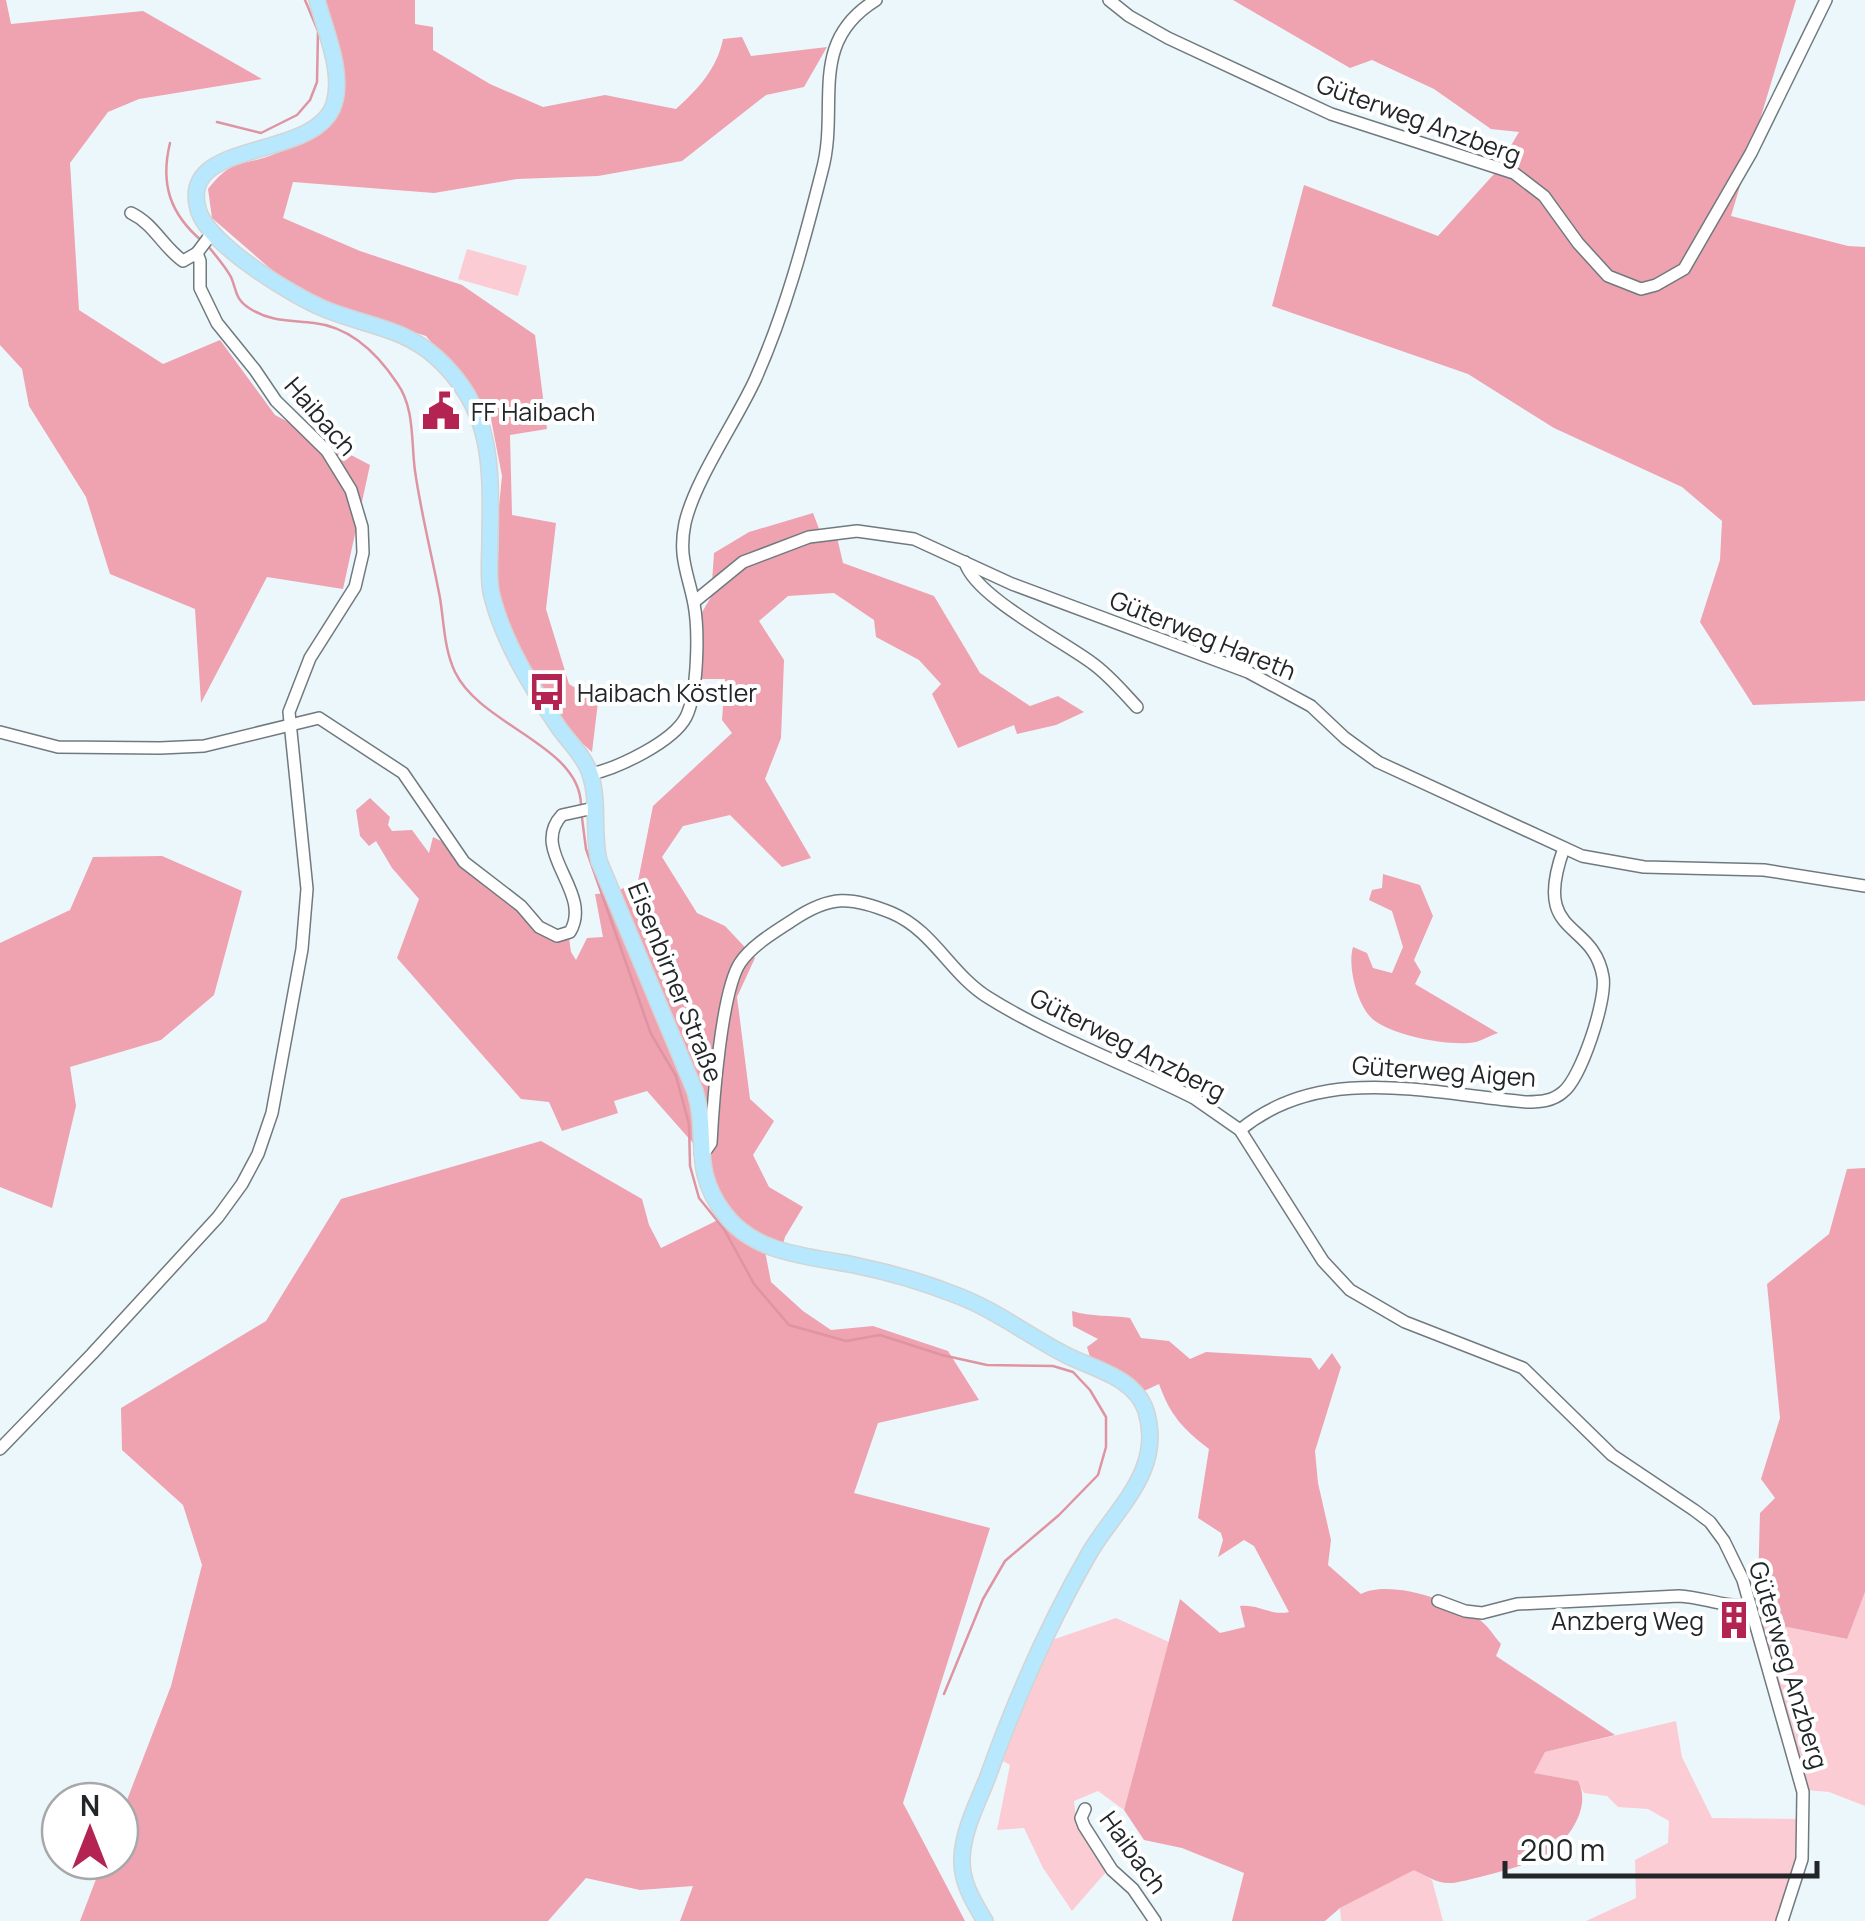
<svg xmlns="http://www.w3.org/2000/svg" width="1865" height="1921" font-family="Manrope,sans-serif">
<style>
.green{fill:#fcccd4}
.forest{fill:#efa2b0}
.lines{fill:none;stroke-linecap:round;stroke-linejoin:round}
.stream{stroke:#df94a2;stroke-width:2.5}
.minor-casing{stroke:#707a7e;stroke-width:14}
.major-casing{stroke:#d3d4d4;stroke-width:18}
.minor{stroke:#fff;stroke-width:11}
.major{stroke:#b7e8fd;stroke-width:15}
.labels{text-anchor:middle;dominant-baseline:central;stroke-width:8;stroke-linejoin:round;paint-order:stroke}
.street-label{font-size:25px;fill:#222628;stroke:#fff}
.poi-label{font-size:25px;fill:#222628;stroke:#fff;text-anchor:start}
</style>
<rect width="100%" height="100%" fill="#ecf7fc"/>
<!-- green -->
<g class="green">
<polygon points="467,249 527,266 518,296 458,279"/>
<polygon points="1865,1592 1865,1806 1829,1792 1806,1790 1757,1621 1846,1639"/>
<polygon points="1116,1618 1169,1642 1124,1810 1098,1791 1074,1801 1077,1826 1106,1872 1072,1911 1043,1868 1024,1828 997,1830 1010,1765 1001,1760 1035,1672 1052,1640"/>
<polygon points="1676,1721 1682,1757 1712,1818 1800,1819 1798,1859 1778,1921 1586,1921 1636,1898 1635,1860 1668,1843 1669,1821 1648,1809 1618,1807 1607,1796 1584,1793 1577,1781 1533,1773 1545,1752"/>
<polygon points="1414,1869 1432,1880 1443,1921 1341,1921 1340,1908"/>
</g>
<!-- forest -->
<g class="forest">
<polygon points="0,0 6,0 11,24 143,11 262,79 139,99 108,112 70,163 79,310 163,364 220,340 275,415 370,465 343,589 267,577 201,703 195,609 110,574 86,497 29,406 22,369 0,345"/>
<path d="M321,0H415V24L433,27V50L490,84L543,107L605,95L676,109C698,89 717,69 723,39L742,37L751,56L827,47L804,87L766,95L682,161L598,176L517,179L434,193L293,182L283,218L360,251L462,285L535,335L547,429L510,435L512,515L556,523L546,609L569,684L598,702L592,752L566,729L537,686L496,595L494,558L502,476L491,419L470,387L426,336L317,301L272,270L212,218L208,189C235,155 242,168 277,153C301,143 318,129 337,112Z"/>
<polygon points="1233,0 1796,0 1731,216 1848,246 1865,247 1865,701 1753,705 1700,622 1720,560 1722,521 1682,487 1554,428 1468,374 1272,306 1304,185 1438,236 1494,174 1519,132 1491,129 1434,89 1372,60 1350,68"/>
<polygon points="813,513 821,534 836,533 843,563 934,596 980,673 1030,706 1058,696 1084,712 1056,725 1017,734 1014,725 958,748 932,694 941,684 919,660 876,637 874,620 834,593 788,596 759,621 784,660 781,738 765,779 811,858 782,867 730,815 683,826 662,857 697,913 725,926 755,958 737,997 750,1099 774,1121 753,1155 769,1187 803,1207 785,1237 781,1251 764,1246 771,1282 803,1311 831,1330 873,1326 948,1351 979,1400 878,1423 854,1493 990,1528 903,1803 965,1921 680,1921 693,1886 640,1890 586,1878 548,1921 80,1921 103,1861 120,1861 120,1818 171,1686 202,1565 183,1505 122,1450 121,1408 266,1321 341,1199 541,1141 642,1199 649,1225 661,1248 726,1216 700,1151 647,1091 614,1101 618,1113 562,1131 549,1102 521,1099 397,958 419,899 392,868 376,841 369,846 360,836 356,810 370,798 390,817 388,825 392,831 412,830 429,853 433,837 449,845 553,934 568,931 571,952 576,960 587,938 603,937 595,894 613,893 638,881 653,806 732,733 722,720 725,679 695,679 698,619 711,597 714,553 749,532"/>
<polygon points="162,856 242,891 214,995 161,1040 70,1067 76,1106 52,1208 0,1187 0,943 70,910 93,857"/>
<path d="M1383,874L1420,885L1433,916L1414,960L1421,972L1415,984L1498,1033C1491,1035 1483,1040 1476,1042C1450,1047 1396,1036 1375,1021C1358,1009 1347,967 1353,947L1367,953L1373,968L1392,973L1403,947L1392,911L1369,900L1372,890L1382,888Z"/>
<polygon points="1865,1168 1865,1592 1847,1639 1757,1621 1760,1513 1775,1498 1761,1479 1780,1418 1767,1284 1829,1234 1847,1169"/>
<path d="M1072,1311C1092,1317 1110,1315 1130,1318L1141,1338L1169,1341L1190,1359L1206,1352L1311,1358L1319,1370L1332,1353L1341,1367L1315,1451L1318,1483L1331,1540L1328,1565L1361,1594C1389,1579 1455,1601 1480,1620C1488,1626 1494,1636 1501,1644L1496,1656L1615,1735L1545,1752L1534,1773L1578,1781C1592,1807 1569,1838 1549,1855C1542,1861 1461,1883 1451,1883C1437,1884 1425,1875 1414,1870L1340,1908L1325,1921H1232L1244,1873L1182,1848L1144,1840L1124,1810L1180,1599L1220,1633L1245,1627L1240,1606C1259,1604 1271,1616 1289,1612L1254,1546L1244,1540L1218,1557L1223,1540L1221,1533L1198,1518L1209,1449C1183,1429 1170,1415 1159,1384L1144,1391L1091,1360L1087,1347L1098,1339L1073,1326Z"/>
</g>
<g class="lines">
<!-- stream -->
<g class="stream">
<polyline points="217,122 261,133 297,115 310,100 317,82 318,31 305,0"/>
<path d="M170,143C160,184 170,214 202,241"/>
<path d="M208,246C216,256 225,266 231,277C237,291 235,299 249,308C270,322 290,320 314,323C351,327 377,353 397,383C415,408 411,442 415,471C421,513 432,556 440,598C444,622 444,649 455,672C481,726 580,745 581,805"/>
<polyline points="582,818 586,849 651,1034 676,1076 689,1124 690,1166 699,1198 724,1229 754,1284 789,1325 846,1341 880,1335 942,1355 987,1365 1053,1366 1073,1372 1090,1390 1106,1417 1106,1447 1098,1475 1059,1515 1005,1561 983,1599 944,1694"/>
</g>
<!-- minor casing -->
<g class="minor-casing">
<g id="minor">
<polyline points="1109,0 1129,16 1168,38 1331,114 1514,173 1544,196 1578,243 1608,276 1641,289 1656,285 1684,269 1751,153 1826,0"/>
<path d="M131,213C154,224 163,247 183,261L197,253"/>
<path d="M965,562C974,596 1063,641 1092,663C1109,675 1123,692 1137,707"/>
<polyline points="694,602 743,562 809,537 857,531 914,539 1012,584 1248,672 1311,706 1345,738 1378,762 1582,856 1644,867 1764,870 1865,886"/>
<path d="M0,732L58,747L160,748L204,746L319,718L403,773L464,862L521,906L539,927L557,936L570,932C594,892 528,851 562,815L594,808"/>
<path d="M591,774C618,768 673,742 686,717C698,693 699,631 694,604C688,573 678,557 685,523C695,480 735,423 755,380C785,313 804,242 822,171C840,106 806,43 876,0"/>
<path d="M1240,1130C1322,1062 1431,1094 1527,1102C1540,1102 1553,1101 1563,1092C1581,1078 1607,1000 1603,977C1593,918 1531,939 1564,848"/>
<path d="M700,1152L706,1150L711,1143C713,1105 721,992 740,963C752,945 775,932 793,920C830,895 851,896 892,913C934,931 951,975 989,998C1053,1038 1127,1064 1194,1098L1240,1130L1323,1261L1350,1290L1405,1322L1523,1368L1612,1455L1694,1510L1710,1522L1724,1541L1743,1580L1803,1792L1802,1859L1782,1921"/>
<polyline points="0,1449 92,1354 218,1217 242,1184 258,1154 272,1113 302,949 307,889 289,712 310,658 355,587 363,553 362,527 351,490 327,451 276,401 255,370 217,323 200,288 200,261 197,253 212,233"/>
<path d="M1438,1601L1465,1611L1482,1613L1517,1604L1679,1596C1703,1597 1726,1608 1750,1605"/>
<polyline points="1085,1809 1081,1818 1084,1826 1112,1870 1133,1889 1155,1921"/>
</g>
</g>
<!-- major casing -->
<g class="major-casing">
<path id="major" d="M317,0C325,31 344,72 334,104C315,162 179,137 198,209C207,244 294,297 327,310C367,326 404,328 437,358C494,410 491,468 490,539C490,557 488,576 491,592C502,640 532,688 559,728C569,742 583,755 589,771C600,799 592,832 599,861L695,1091C709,1138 690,1168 724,1213C754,1254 808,1256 854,1265C888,1272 923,1282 956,1295C996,1310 1030,1337 1068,1356C1097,1370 1135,1378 1146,1411C1164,1470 1117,1507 1090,1552C1048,1625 1015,1700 987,1779C977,1804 963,1831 962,1858C961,1882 973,1901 985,1921"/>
</g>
<!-- minor -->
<use href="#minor" class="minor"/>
<!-- major -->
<use href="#major" class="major"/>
</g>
<!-- icons -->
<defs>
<g id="civic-bare" transform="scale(3)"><path d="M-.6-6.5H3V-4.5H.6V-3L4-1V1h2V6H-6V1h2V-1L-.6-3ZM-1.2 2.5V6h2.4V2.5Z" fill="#b42453" stroke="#fff" stroke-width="2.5" paint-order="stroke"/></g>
<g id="bus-bare" transform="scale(3)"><path d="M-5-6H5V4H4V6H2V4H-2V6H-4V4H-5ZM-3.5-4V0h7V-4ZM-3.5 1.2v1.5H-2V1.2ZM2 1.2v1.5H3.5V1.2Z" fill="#b42453" stroke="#fff" stroke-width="2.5" paint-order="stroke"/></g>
<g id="building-bare" transform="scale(3)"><path d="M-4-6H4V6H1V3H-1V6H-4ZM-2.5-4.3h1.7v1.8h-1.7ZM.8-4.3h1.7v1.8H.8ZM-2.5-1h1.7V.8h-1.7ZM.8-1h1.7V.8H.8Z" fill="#b42453" stroke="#fff" stroke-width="2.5" paint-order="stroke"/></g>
</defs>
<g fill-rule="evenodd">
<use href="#civic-bare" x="441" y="411"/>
<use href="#bus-bare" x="547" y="692"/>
<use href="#building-bare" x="1734" y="1620"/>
</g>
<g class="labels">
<!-- street labels -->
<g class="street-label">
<text transform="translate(1419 119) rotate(20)">Güterweg Anzberg</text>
<text transform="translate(321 416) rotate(49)">Haibach</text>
<text transform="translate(1203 635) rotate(22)">Güterweg Hareth</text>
<text transform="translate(676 982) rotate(68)">Eisenbirner Straße</text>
<text transform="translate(1128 1044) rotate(27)">Güterweg Anzberg</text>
<text transform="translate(1444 1071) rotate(4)">Güterweg Aigen</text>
<text transform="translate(1789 1665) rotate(73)">Güterweg Anzberg</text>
<text transform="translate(1134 1852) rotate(54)">Haibach</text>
</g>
<!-- poi labels -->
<g class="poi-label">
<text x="471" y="411">FF Haibach</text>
<text x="577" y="692">Haibach Köstler</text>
<text x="1704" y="1620" text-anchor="end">Anzberg Weg</text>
</g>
</g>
<!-- north arrow -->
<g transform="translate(90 1831)"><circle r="48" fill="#ffffff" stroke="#a7a8a9" stroke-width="2.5"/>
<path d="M0-8L18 38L0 25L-18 38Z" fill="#b42453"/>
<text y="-15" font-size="28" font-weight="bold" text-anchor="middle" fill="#222628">N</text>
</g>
<!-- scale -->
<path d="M1505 1861v15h312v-15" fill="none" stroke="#222628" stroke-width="5"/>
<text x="1520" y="1861" font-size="30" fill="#222628" stroke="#ffffff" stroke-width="8" paint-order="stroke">200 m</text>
</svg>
